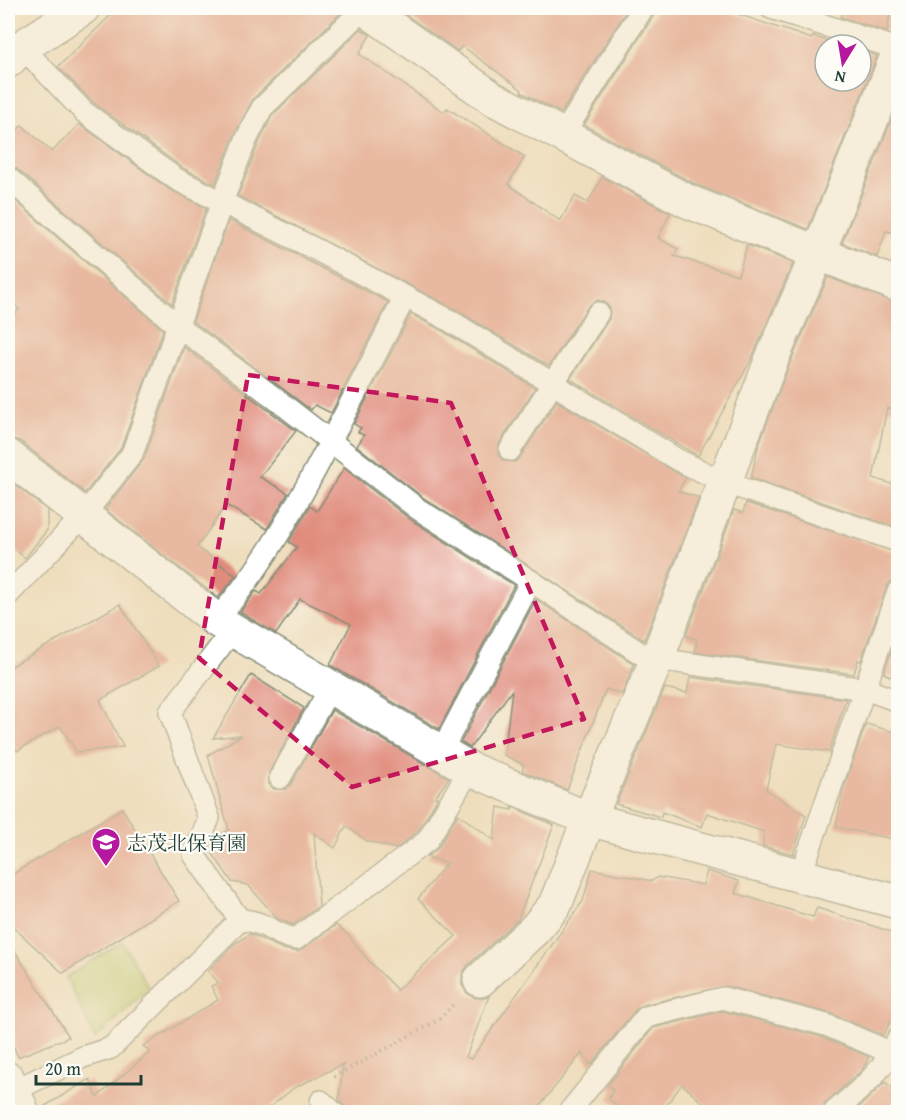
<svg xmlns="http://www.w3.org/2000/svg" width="906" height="1120" font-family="'Gentium Book Plus','Noto Serif JP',serif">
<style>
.green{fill:#bacd71;stroke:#6c8552;stroke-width:1.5}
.building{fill:#e08b7c}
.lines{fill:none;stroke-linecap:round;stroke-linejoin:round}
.lane-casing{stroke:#878e79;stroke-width:24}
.street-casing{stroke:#878e79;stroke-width:36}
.path{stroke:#878e79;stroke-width:4;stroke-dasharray:1.5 4.5;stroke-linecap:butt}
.lane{stroke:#fff;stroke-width:21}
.street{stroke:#fff;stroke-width:33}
.marked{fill:none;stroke:#c2185b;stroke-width:4.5;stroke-dasharray:12 8;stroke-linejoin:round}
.labels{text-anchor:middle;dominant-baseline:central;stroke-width:4.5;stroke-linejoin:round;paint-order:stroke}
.poi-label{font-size:20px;fill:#1f3d34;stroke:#fdfcf7;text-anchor:start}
</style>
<rect width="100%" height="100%" fill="#fdfcf7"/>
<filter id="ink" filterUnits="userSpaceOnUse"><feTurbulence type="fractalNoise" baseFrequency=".0167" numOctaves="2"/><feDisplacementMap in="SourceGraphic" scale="12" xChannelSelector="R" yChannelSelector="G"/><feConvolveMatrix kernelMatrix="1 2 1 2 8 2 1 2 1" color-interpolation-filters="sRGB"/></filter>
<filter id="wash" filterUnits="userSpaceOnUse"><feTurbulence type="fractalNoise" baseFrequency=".008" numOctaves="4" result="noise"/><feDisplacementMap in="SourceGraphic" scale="24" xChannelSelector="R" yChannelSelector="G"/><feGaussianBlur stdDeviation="1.35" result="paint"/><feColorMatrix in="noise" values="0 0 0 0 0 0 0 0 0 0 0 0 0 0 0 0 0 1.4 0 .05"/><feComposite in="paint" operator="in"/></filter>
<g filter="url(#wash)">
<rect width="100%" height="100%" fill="#efdebe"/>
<!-- green -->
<polygon class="green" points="122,942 149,988 95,1039 66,977"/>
<g id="blocks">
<!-- building -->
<g class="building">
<polygon points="118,8 346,8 253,99 234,135 215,184 183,168 94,103 58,67"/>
<polygon points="396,8 628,8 561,113 521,92 522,90 462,46 458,51"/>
<polygon points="656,8 719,8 812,39 813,36 836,44 836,42 844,45 825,45 825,81 861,81 861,50 877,56 808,229 695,184 584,125 654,15"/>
<polygon points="843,8 891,8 887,32 841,17"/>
<polygon points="361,29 370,35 359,54 444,112 447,108 525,157 508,184 560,221 575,196 588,203 602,177 670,213 658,238 678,249 674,256 738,275 747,245 793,263 751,360 698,456 570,379 609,319 610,308 604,302 598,300 588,306 549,366 453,308 238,196 258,145 272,116"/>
<polygon points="898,104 898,233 886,231 877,257 842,243"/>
<polygon points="79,124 169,189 206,208 172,304 16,168 8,166 8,140 22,125 52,152"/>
<polygon points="8,194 163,330 121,448 85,493 20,441 8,438 8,322 19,309 8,299"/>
<polygon points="229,220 388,302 331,413 315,405 311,410 193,321"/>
<polygon points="828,277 898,304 898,411 887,408 873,478 898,486 898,528 751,478 758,447 790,363"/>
<polygon points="411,314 441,330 535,388 499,444 498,455 504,461 515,462 520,457 557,401 686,478 678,491 699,498 644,640 425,499 357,446 364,435 358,432 361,428 354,424"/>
<polygon points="184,347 296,431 260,477 288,493 267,529 226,505 197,547 236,576 218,598 105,509 144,459"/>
<polygon points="344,468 411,520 514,585 439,729 330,665 351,624 300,599 276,634 240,612 256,591 261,594 297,547 289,542 310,506 317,511"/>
<polygon points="8,479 47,510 47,530 25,558 8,543"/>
<polygon points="746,503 898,553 898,580 890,582 886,588 861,661 858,660 854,674 695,652 697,639 686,636 734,510 743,513"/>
<polygon points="536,599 634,664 622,694 606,689 567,790 522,771 524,765 504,755 512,690 470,748 461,742"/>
<polygon points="120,604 159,666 100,700 123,747 77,752 60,726 17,751 8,735 8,668"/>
<polygon points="898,630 898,680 884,673"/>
<polygon points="251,675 304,708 269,772 269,784 274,789 286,789 291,784 332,710 449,778 435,797 438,798 417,832 396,849 367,841 346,826 335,848 314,833 319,906 293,925 277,918 248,885 232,882 213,854 216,838 229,830 208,755 242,735 213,738"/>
<polygon points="690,677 846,699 829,752 776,744 766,790 806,815 793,854 763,846 764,832 707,813 702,827 662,812 661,817 616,804 665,688 687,693"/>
<polygon points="866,724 898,733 898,840 836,827 843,790"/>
<polygon points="498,807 512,810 513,807 554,825 518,919 467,966 462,974 462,985 467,993 475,998 484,998 489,996 466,1057 471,1059 583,901 592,869 652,881 658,877 703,885 707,871 739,881 735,893 813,917 817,908 898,934 898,1009 883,1035 829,1013 726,986 643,1005 636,1009 591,1065 582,1053 534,1113 348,1113 339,1100 343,1064 294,1088 262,1113 40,1113 40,1109 90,1079 97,1097 150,1052 143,1046 218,1000 211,986 219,983 208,971 234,944 250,934 283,949 298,952 336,925 349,936 366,958 397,990 456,936 418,899 447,863 427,857 438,848 458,814 494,840"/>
<polygon points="122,808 179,901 63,973 8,922 8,877"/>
<polygon points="8,940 69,1037 18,1057 8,1033"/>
<polygon points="723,1011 822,1037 869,1057 862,1070 825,1103 822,1113 714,1113 682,1084 661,1113 625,1113 609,1099 613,1090 608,1085 653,1028"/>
<polygon points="885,1082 898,1092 898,1113 853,1113"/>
</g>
</g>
</g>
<g filter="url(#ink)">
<use href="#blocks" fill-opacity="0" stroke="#878e79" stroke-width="1.5"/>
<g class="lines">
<!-- lane casing -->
<g class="lane-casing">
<g id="lane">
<polyline points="771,8 898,49"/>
<polyline points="22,47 84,112 176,179 317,250 447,319 678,460 726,483 898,541"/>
<polyline points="563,135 643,8"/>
<polyline points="8,178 179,327 268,393 418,509 531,581 640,653 657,659 865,689 898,701"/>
<polyline points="510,450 598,313"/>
<polyline points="8,595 83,516 132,454 222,202 246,140 262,108 364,8"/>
<path d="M216,620C255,577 284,527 312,476C344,417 374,357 405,297"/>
<polyline points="441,752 531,581"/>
<polyline points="280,778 330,688"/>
<polyline points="800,877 898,592"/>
<path d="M240,920C264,920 273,935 296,939L427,841L470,769"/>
<polyline points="13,1091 83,1057 111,1048 240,920 194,855 209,818 170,712 233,630"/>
<polyline points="321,1101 333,1112"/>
<polyline points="569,1112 646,1017 723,998 826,1025 892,1053"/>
<path d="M834,1112C861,1089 884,1071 898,1038"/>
</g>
</g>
<!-- street casing -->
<g class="street-casing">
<g id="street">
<polyline points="364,8 492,98 687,201 898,285"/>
<polyline points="8,61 22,47 83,8"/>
<polyline points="8,456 216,620 470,769 589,819 898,902"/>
<polyline points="480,980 535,929 555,905 589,819 657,659 773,356 818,253 898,54"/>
<polyline points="8,1079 21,1108 22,1112"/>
</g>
</g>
<!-- path -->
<polyline class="path" points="334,1077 438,1020 455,1003"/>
<!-- lane -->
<use href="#lane" class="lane"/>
<!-- street -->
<use href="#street" class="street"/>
</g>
</g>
<!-- marked area -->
<path d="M0 0H906V1120H0ZM248,375L451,403L584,719L352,787L199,658Z" fill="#efdebe" fill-opacity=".55" fill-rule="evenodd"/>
<path class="marked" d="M248,375L451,403L584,719L352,787L199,658Z"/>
<!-- icons -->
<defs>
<g id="school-pin" transform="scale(1.5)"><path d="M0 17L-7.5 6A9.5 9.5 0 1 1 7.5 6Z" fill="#b5179e" stroke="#fdfcf7"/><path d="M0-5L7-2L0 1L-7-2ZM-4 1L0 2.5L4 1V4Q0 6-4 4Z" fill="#fff"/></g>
</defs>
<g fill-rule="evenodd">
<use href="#school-pin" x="106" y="842"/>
</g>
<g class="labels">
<!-- poi labels -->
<g class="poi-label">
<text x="127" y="842">志茂北保育園</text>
</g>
</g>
<!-- margin -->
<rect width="906" height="1120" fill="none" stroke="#fdfcf7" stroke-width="30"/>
<!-- north arrow -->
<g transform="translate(843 63) rotate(191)"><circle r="28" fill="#fdfcf7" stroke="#a4b0a9" stroke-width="1.5"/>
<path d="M0-4.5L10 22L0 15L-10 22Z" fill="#b5179e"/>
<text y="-9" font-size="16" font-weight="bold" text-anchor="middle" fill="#1f3d34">N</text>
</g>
<!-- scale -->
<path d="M36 1075v9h105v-9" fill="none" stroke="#1f3d34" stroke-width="3"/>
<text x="45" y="1075" font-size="18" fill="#1f3d34" stroke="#fdfcf7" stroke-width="4.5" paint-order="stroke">20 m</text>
</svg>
